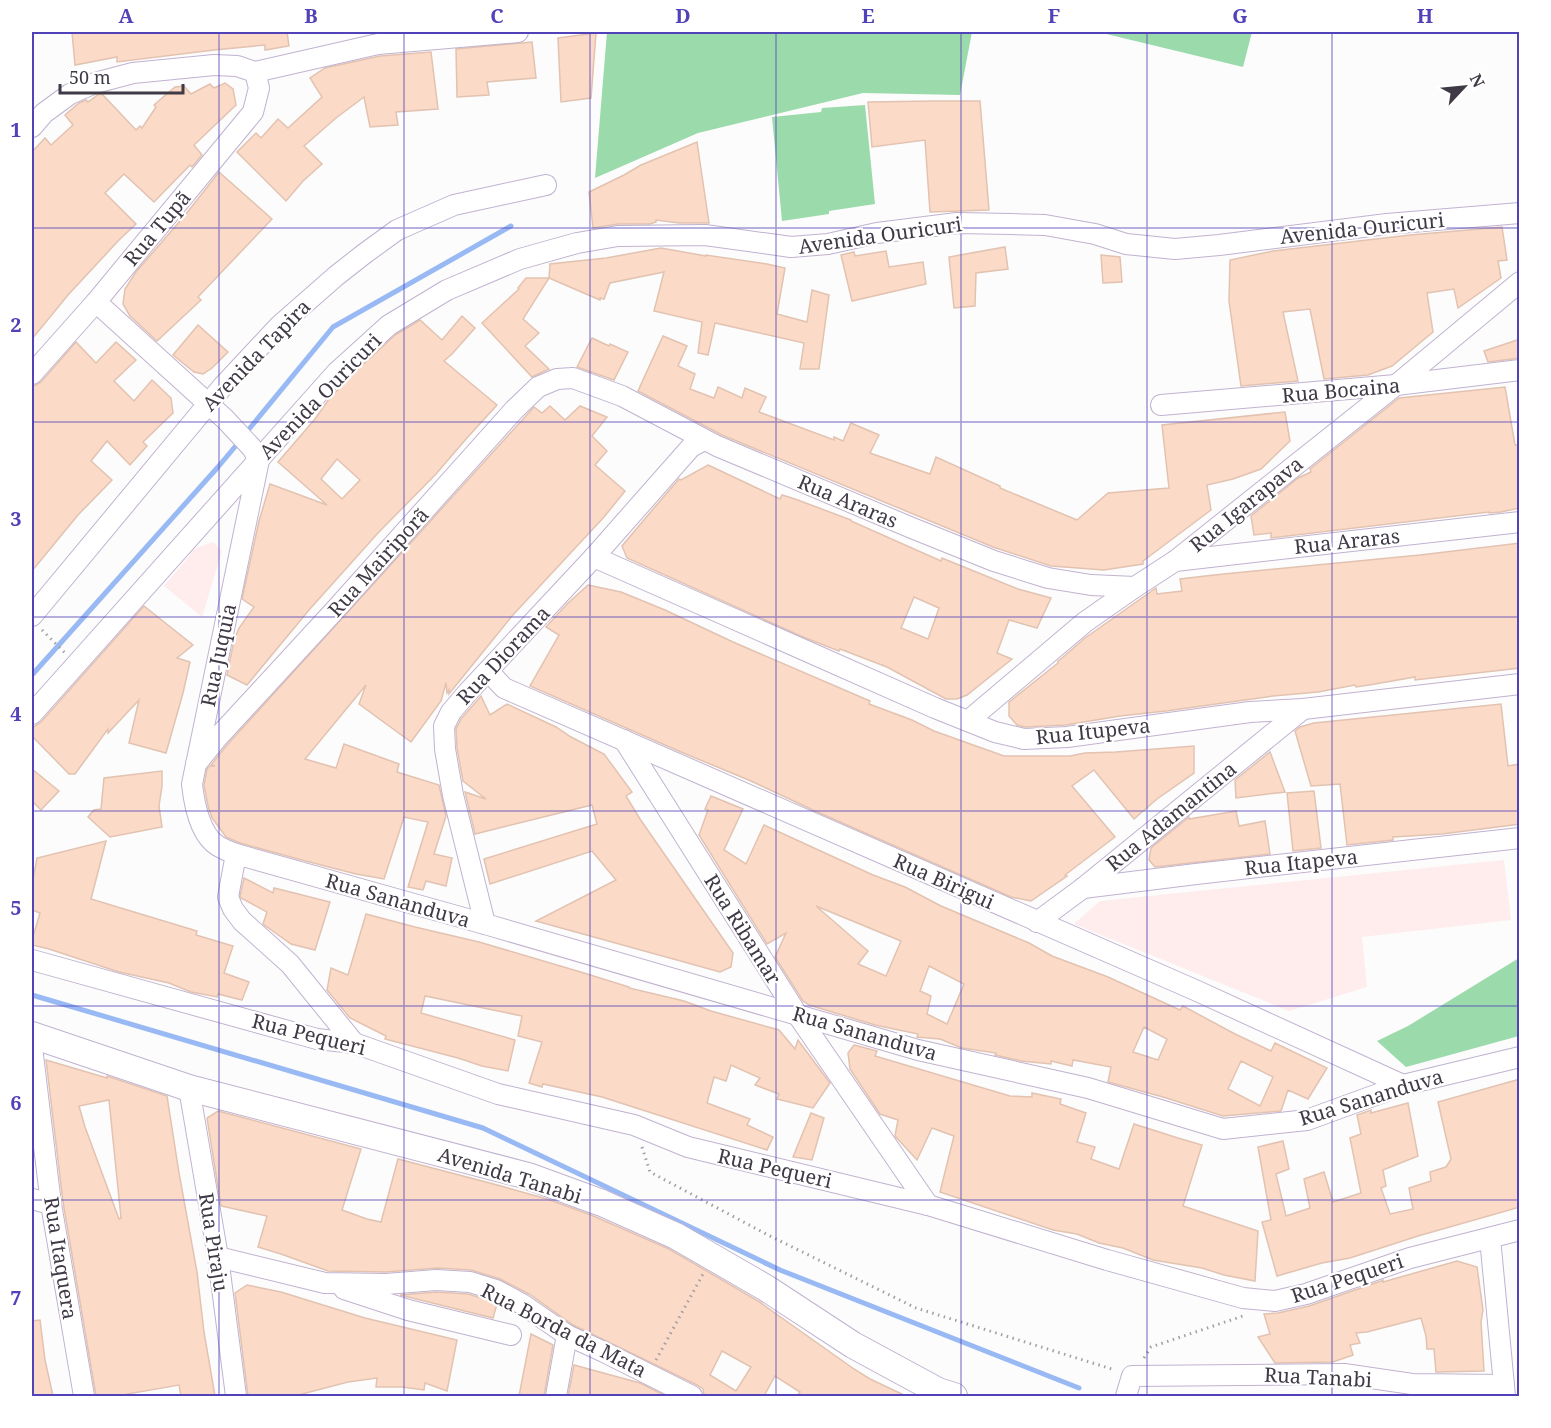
<svg xmlns="http://www.w3.org/2000/svg" width="1551" height="1428" font-family="'Noto Serif',serif">
<style>
.education{fill:#feedec}
.green{fill:#9bdaab}
.lines{fill:none;stroke-linecap:round;stroke-linejoin:round}
.stream{stroke:#98b9f3;stroke-width:5}
.building{fill:#fbdac8;stroke:#e2c2b0;stroke-width:1.5;fill-rule:evenodd}
.minor-casing{stroke:#c1b2d0;stroke-width:22}
.tertiary-casing{stroke:#c1b2d0;stroke-width:28}
.path{stroke:#a29fa5;stroke-width:3;stroke-dasharray:1.5 4.5;stroke-linecap:butt}
.minor{stroke:#fff;stroke-width:20}
.tertiary{stroke:#fff;stroke-width:26}
.grid{fill:none;stroke:#5242b9;stroke-width:1.5;stroke-opacity:0.55}
.labels{text-anchor:middle;dominant-baseline:central;stroke-width:4.5;stroke-linejoin:round;paint-order:stroke}
.street-label{font-size:20px;fill:#403a46;stroke:#fff}
.neatline{fill:none;stroke:#5242b9;stroke-width:2}
.grid-label{font-size:20px;text-anchor:middle;font-weight:bold;fill:#5242b9}
</style>
<rect width="100%" height="100%" fill="#fcfcfc"/>
<!-- education -->
<g class="education">
<polygon points="213,542 222,551 202,617 164,586 196,548"/>
<polygon points="1504,860 1511,920 1362,937 1367,987 1289,1011 1074,924 1100,901"/>
</g>
<!-- green -->
<g class="green">
<polygon points="607,32 972,32 960,95 863,93 698,133 595,178"/>
<polygon points="1098,32 1252,32 1243,67"/>
<polygon points="865,105 875,204 829,211 829,214 782,221 772,117 821,112 822,108"/>
<polygon points="1519,958 1519,1036 1406,1067 1377,1041 1408,1026"/>
</g>
<g class="lines">
<!-- stream -->
<g class="stream">
<polyline points="245,434 333,327 511,226"/>
<polyline points="32,675 218,467 239,442"/>
<polyline points="32,995 483,1128 780,1270 1079,1388"/>
</g>
</g>
<!-- building -->
<g class="building">
<polygon points="72,32 287,32 289,46 265,50 265,45 214,50 117,62 117,57 75,65"/>
<polygon points="596,33 591,98 561,102 558,38"/>
<polygon points="532,42 536,78 487,82 489,95 457,97 456,49"/>
<polygon points="431,52 438,109 396,112 398,125 370,127 364,97 336,118 304,146 322,164 303,181 286,201 237,152 256,133 261,138 278,119 288,128 322,97 310,78 325,68 380,56"/>
<polygon points="225,83 233,89 236,105 194,145 202,155 192,167 190,165 154,202 124,174 105,193 136,224 119,240 68,295 32,339 32,152 45,138 51,145 73,125 65,115 79,103 86,100 88,102 99,94 102,94 136,130 140,126 142,128 156,107 154,105 175,87 184,86 191,94 210,84 214,88"/>
<polygon points="935,101 980,101 989,210 930,212 925,140 872,147 868,102"/>
<polygon points="697,142 709,223 679,223 656,220 656,222 650,224 618,224 593,228 589,192 624,175 641,165"/>
<polygon points="219,172 272,219 198,297 201,300 157,341 130,316 123,304 125,289 136,272 186,214"/>
<polygon points="1502,227 1507,260 1498,261 1501,278 1458,308 1454,289 1427,293 1433,332 1392,366 1368,375 1324,379 1310,309 1283,312 1298,381 1241,386 1229,301 1230,260 1273,251 1410,235"/>
<polygon points="1005,247 1008,269 976,273 975,306 954,308 949,257"/>
<polygon points="661,248 706,256 706,255 767,264 785,268 777,314 807,322 812,290 829,295 819,369 800,369 804,343 715,323 708,355 698,353 702,322 654,311 664,272 610,283 604,299 600,298 600,300 549,278 550,264 606,258"/>
<polygon points="886,251 889,267 923,262 926,284 852,301 841,255 854,252 855,256"/>
<polygon points="1101,255 1120,257 1122,282 1103,283"/>
<polygon points="526,278 549,278 523,319 539,333 525,346 549,369 532,377 482,323 519,289 518,288"/>
<path d="M462,316L475,328L452,354L444,361L497,405L466,439L436,474L378,533L309,610L247,685L227,675L234,640L239,628L254,607L242,599L259,521L270,484L327,505L278,462L315,419L329,399L353,374L395,335L420,320L442,340ZM337,459L360,480L342,499L321,479Z"/>
<polygon points="198,325 228,352 212,368 203,374 194,372 173,355"/>
<polygon points="663,336 687,346 678,366 695,374 690,389 714,398 718,387 742,398 745,388 766,397 759,412 834,440 834,437 843,441 851,423 879,435 870,453 930,474 936,457 1000,486 1000,488 1077,520 1108,493 1169,488 1162,425 1285,412 1290,441 1261,469 1233,479 1207,485 1211,510 1143,561 1143,564 1104,570 1051,566 993,547 722,435 638,391"/>
<polygon points="592,338 609,346 610,344 628,352 614,380 577,367"/>
<polygon points="1520,339 1520,358 1488,362 1484,351"/>
<polygon points="76,342 96,363 116,342 136,360 114,381 134,401 152,380 171,398 173,413 143,442 147,446 130,465 107,441 91,461 112,480 78,515 32,571 32,386 36,385 41,382"/>
<polygon points="1505,387 1515,445 1520,445 1520,508 1501,512 1489,513 1489,512 1271,538 1271,533 1254,535 1251,516 1298,478 1311,472 1310,469 1399,398"/>
<polygon points="550,406 565,420 580,406 607,417 592,436 607,451 595,465 625,491 604,517 512,616 449,694 449,690 447,693 446,683 441,701 411,742 359,704 366,685 305,759 336,768 344,744 399,764 397,772 439,785 446,816 434,854 452,858 446,886 426,881 423,890 408,887 428,822 404,817 384,879 356,874 298,859 240,843 226,837 212,818 208,806 204,785 207,769 210,766 215,766 211,765 227,745 534,407 542,413"/>
<path d="M708,465L780,499L782,495L795,499L851,520V521L941,561L942,558L1018,589L1051,598L1037,628L1009,620L997,653L1012,659L967,695L957,699H946L887,667L840,649L839,651L803,637L627,558L622,546L654,508L679,479L681,480ZM914,597L939,608L928,639L901,628Z"/>
<polygon points="1520,543 1520,668 1415,680 1415,677 1369,685 1356,687 1355,685 1318,692 1273,696 1166,711 1120,716 1066,725 1025,727 1017,725 1009,716 1009,702 1058,663 1058,661 1062,658 1085,638 1156,588 1157,594 1182,591 1180,579 1214,575 1420,555"/>
<polygon points="588,585 621,592 665,610 733,642 870,701 869,704 912,720 934,731 1004,756 1070,756 1085,753 1116,752 1194,746 1194,773 1157,799 1134,819 1094,770 1072,786 1115,837 1065,875 1067,876 1031,901 1011,897 815,811 751,781 681,752 530,686 559,635 546,627 567,604"/>
<polygon points="144,606 193,645 177,658 190,662 183,693 166,753 129,743 139,700 108,733 108,729 75,774 69,774 32,736 32,728 41,722"/>
<polygon points="481,696 490,715 507,704 556,727 571,737 604,754 632,792 626,796 640,819 733,953 731,967 720,972 536,921 616,880 592,851 490,884 484,859 597,824 592,805 475,834 465,792 486,799 463,781 457,748 456,729 461,719"/>
<polygon points="1501,704 1508,766 1520,764 1520,824 1442,834 1393,837 1393,840 1347,845 1340,784 1311,786 1295,731 1300,727 1314,723"/>
<polygon points="1270,752 1285,792 1236,798 1235,780"/>
<polygon points="32,769 59,791 41,810 32,801"/>
<polygon points="162,771 162,786 159,806 162,827 110,837 88,817 94,810 101,809 104,778"/>
<polygon points="1314,791 1321,848 1293,851 1287,793"/>
<path d="M711,796L743,809L724,850L746,864L764,825L873,875L905,887L941,906L1029,943L1052,956L1108,977L1180,1010L1183,1006L1235,1034L1271,1051L1275,1043L1327,1068L1308,1099L1288,1090L1281,1111L1223,1116L1163,1097L1108,1082L1111,1067L1073,1060L1072,1066L1051,1061V1064L1021,1061L995,1055L996,1053L962,1048L940,1039L917,1037L918,1034L875,1025L809,1005L803,1001L775,957L786,933L767,944L699,835L708,810L705,809ZM816,906L901,941L886,976L858,964L868,951ZM929,966L964,984L947,1024L927,1014L931,996L920,991ZM1144,1027L1167,1039L1158,1060L1133,1052ZM1241,1061L1273,1077L1260,1106L1228,1089Z"/>
<polygon points="1236,811 1239,826 1265,821 1270,854 1155,867 1149,860 1151,848 1189,817 1189,819"/>
<polygon points="106,841 91,899 197,931 196,935 233,946 224,973 249,982 242,1000 218,994 217,997 191,992 169,983 119,972 49,949 32,945 32,940 40,913 32,910 32,884 37,858"/>
<polygon points="244,878 273,893 274,888 330,902 315,950 291,944 263,924 267,912 241,898 240,896"/>
<polygon points="366,914 415,927 479,942 584,973 629,987 629,988 684,1001 711,1011 779,1030 795,1049 798,1040 830,1083 813,1108 777,1099 779,1094 755,1085 760,1078 731,1065 726,1081 714,1077 707,1103 750,1119 747,1125 773,1137 767,1150 602,1097 543,1084 542,1087 529,1083 542,1042 518,1036 522,1016 425,996 421,1013 515,1040 508,1071 482,1066 458,1058 385,1039 386,1036 350,1018 327,990 331,968 348,975"/>
<polygon points="854,1045 877,1051 875,1056 1010,1096 1032,1097 1032,1093 1061,1099 1060,1104 1086,1113 1077,1142 1095,1147 1091,1159 1119,1169 1134,1124 1178,1138 1202,1145 1183,1206 1258,1231 1255,1281 1224,1275 1202,1268 1153,1260 1123,1248 1099,1243 1077,1234 1053,1230 940,1192 954,1136 932,1128 917,1160 895,1136 898,1120 880,1114 850,1069 848,1053"/>
<path d="M46,1060L107,1078V1076L167,1096L179,1173L197,1272L204,1332L215,1396H181L179,1385L127,1394L128,1396H96L63,1202ZM109,1100L121,1218L119,1219L85,1127L79,1106Z"/>
<polygon points="1520,1079 1520,1207 1418,1236 1350,1258 1322,1263 1277,1276 1262,1222 1271,1220 1258,1147 1283,1141 1289,1169 1276,1174 1286,1216 1310,1208 1304,1179 1324,1172 1333,1202 1361,1193 1350,1138 1361,1134 1357,1115 1371,1110 1371,1113 1408,1103 1418,1156 1383,1170 1386,1186 1381,1188 1390,1214 1413,1209 1409,1188 1431,1181 1430,1172 1446,1167 1451,1159 1438,1102"/>
<path d="M218,1111L361,1149L342,1210L367,1219L381,1222L398,1159L501,1186L547,1199L591,1215L669,1249L758,1301L854,1369L870,1379L906,1396H797L800,1392L775,1376L764,1396H704L703,1389L697,1385L573,1325L529,1294L500,1279L471,1270L437,1268L386,1272L328,1271L281,1254L258,1247L267,1216L221,1206L207,1118ZM722,1351L751,1367L736,1391L710,1375Z"/>
<polygon points="811,1113 824,1118 812,1160 793,1157"/>
<polygon points="1457,1261 1477,1267 1483,1310 1481,1322 1484,1371 1436,1372 1434,1349 1427,1349 1426,1336 1421,1318 1367,1332 1356,1333 1360,1343 1350,1345 1353,1355 1333,1362 1275,1363 1258,1337 1270,1334 1264,1314 1278,1313 1309,1306 1381,1281 1383,1280 1383,1282"/>
<polygon points="247,1285 281,1292 365,1318 457,1340 447,1391 425,1383 424,1390 402,1387 376,1387 377,1378 348,1382 302,1394 303,1396 248,1396 235,1293"/>
<polygon points="436,1292 468,1294 491,1301 497,1304 493,1318 400,1295"/>
<polygon points="40,1320 45,1360 53,1396 32,1396 32,1321"/>
<polygon points="531,1334 553,1345 544,1396 519,1396"/>
<polygon points="574,1365 640,1383 666,1396 568,1396"/>
</g>
<g class="lines">
<!-- minor casing -->
<g class="minor-casing">
<g id="minor">
<polyline points="32,127 44,113 70,94 95,83 133,73 214,65 237,66 255,72 378,44 518,32"/>
<path d="M96,302L225,419L252,448L259,460L192,784C194,803 200,835 218,846C223,849 230,852 236,854L485,924L918,1050L1088,1088L1223,1129L1307,1120L1403,1085L1520,1057"/>
<polyline points="32,374 96,302 253,112 259,88 255,72"/>
<polyline points="1161,405 1396,385 1520,370"/>
<polyline points="594,557 935,708 995,732 1024,739 1067,737 1250,712 1303,709 1520,684"/>
<polyline points="1175,561 1520,522"/>
<polyline points="32,616 223,386 279,326 336,276 364,254 397,230 454,205 546,185"/>
<polyline points="488,671 504,688 1195,990 1403,1085"/>
<polyline points="32,714 336,373 389,325 447,290 520,259 577,243 618,236 705,235 791,247 828,244 877,233 957,223 1011,224 1045,225 1095,234 1126,244 1175,249 1219,245 1387,224 1520,213"/>
<polyline points="968,721 1085,622 1135,587 1175,561 1396,385 1520,282"/>
<polyline points="624,740 797,1014 928,1205"/>
<polyline points="196,764 218,737 335,610 514,410 538,387 557,379 573,378 622,396 717,446 912,528 994,561 1048,578 1091,585 1135,587"/>
<polyline points="236,854 228,897 233,909 242,921 290,964 354,1043"/>
<polyline points="1083,888 1196,874 1520,838"/>
<polyline points="1037,922 1083,888 1303,709"/>
<polyline points="485,924 453,795 445,749 444,726 451,712 468,692 594,557 691,447 704,440"/>
<polyline points="32,960 317,1039 354,1043 498,1094 634,1125 688,1147 928,1205 1107,1260 1243,1298 1275,1301 1306,1294 1410,1258 1520,1230"/>
<polyline points="32,1047 51,1204 84,1396"/>
<polyline points="189,1088 218,1257 236,1396"/>
<polyline points="32,1199 51,1204"/>
<polyline points="1490,1238 1505,1396"/>
<polyline points="218,1257 325,1283 386,1284 436,1280 470,1282 496,1290 522,1304 567,1335 604,1352 692,1396"/>
<polyline points="344,1289 408,1310 511,1335"/>
<polyline points="556,1396 567,1335"/>
<polyline points="1126,1396 1132,1376 1344,1374 1412,1384 1504,1385"/>
</g>
</g>
<!-- tertiary casing -->
<g class="tertiary-casing">
<polyline id="tertiary" points="32,1035 189,1088 528,1176 602,1203 676,1236 766,1288 853,1345 938,1391 954,1396"/>
</g>
<!-- path -->
<g class="path">
<polyline points="42,630 65,653"/>
<polyline points="642,1147 650,1172 768,1235 916,1308 1115,1370"/>
<polyline points="1144,1358 1151,1347 1243,1316"/>
<polyline points="656,1360 703,1274"/>
</g>
<!-- minor -->
<use href="#minor" class="minor"/>
<!-- tertiary -->
<use href="#tertiary" class="tertiary"/>
</g>
<!-- grid -->
<path class="grid" d="M219,32V1396M404,32V1396M590,32V1396M776,32V1396M961,32V1396M1147,32V1396M1332,32V1396M32,228H1520M32,422H1520M32,617H1520M32,811H1520M32,1006H1520M32,1200H1520"/>
<g class="labels">
<!-- street labels -->
<g class="street-label">
<text transform="translate(157 228) rotate(-50)">Rua Tupã</text>
<text transform="translate(1362 228) rotate(-6)">Avenida Ouricuri</text>
<text transform="translate(880 235) rotate(-8)">Avenida Ouricuri</text>
<text transform="translate(256 355) rotate(-46)">Avenida Tapira</text>
<text transform="translate(1341 390) rotate(-5)">Rua Bocaina</text>
<text transform="translate(320 396) rotate(-46)">Avenida Ouricuri</text>
<text transform="translate(848 501) rotate(23)">Rua Araras</text>
<text transform="translate(1246 504) rotate(-39)">Rua Igarapava</text>
<text transform="translate(1347 541) rotate(-6)">Rua Araras</text>
<text transform="translate(378 562) rotate(-48)">Rua Mairiporã</text>
<text transform="translate(218 655) rotate(-78)">Rua Juquia</text>
<text transform="translate(503 655) rotate(-47)">Rua Diorama</text>
<text transform="translate(1093 731) rotate(-6)">Rua Itupeva</text>
<text transform="translate(1171 816) rotate(-39)">Rua Adamantina</text>
<text transform="translate(1301 862) rotate(-6)">Rua Itapeva</text>
<text transform="translate(944 881) rotate(24)">Rua Birigui</text>
<text transform="translate(398 900) rotate(16)">Rua Sananduva</text>
<text transform="translate(743 929) rotate(58)">Rua Ribamar</text>
<text transform="translate(865 1033) rotate(16)">Rua Sananduva</text>
<text transform="translate(309 1034) rotate(14)">Rua Pequeri</text>
<text transform="translate(1371 1097) rotate(-17)">Rua Sananduva</text>
<text transform="translate(775 1168) rotate(13)">Rua Pequeri</text>
<text transform="translate(510 1175) rotate(17)">Avenida Tanabi</text>
<text transform="translate(214 1242) rotate(81)">Rua Piraju</text>
<text transform="translate(61 1258) rotate(81)">Rua Itaquera</text>
<text transform="translate(1347 1278) rotate(-18)">Rua Pequeri</text>
<text transform="translate(564 1330) rotate(27)">Rua Borda da Mata</text>
<text transform="translate(1318 1377) rotate(3)">Rua Tanabi</text>
</g>
</g>
<!-- border -->
<rect width="1551" height="1428" fill="none" stroke="#ffffff" stroke-width="66"/>
<!-- north arrow -->
<g transform="translate(1464 87) rotate(64)" stroke="#ffffff" stroke-width="4.5" paint-order="stroke">
<path d="M0-4.5L10 22L0 15L-10 22Z" fill="#403a46"/>
<text y="-9" font-size="16" font-weight="bold" text-anchor="middle" fill="#403a46">N</text>
</g>
<!-- scale -->
<path d="M60 84v9h123v-9" fill="none" stroke="#403a46" stroke-width="3"/>
<text x="69" y="84" font-size="18" fill="#403a46" stroke="#ffffff" stroke-width="4.5" paint-order="stroke">50 m</text>
<rect x="33" y="33" width="1485" height="1362" class="neatline"/>
<g class="grid-label">
<text x="126" y="23">A</text>
<text x="311" y="23">B</text>
<text x="497" y="23">C</text>
<text x="683" y="23">D</text>
<text x="868" y="23">E</text>
<text x="1054" y="23">F</text>
<text x="1240" y="23">G</text>
<text x="1425" y="23">H</text>
<text x="16" y="137">1</text>
<text x="16" y="332">2</text>
<text x="16" y="526">3</text>
<text x="16" y="721">4</text>
<text x="16" y="915">5</text>
<text x="16" y="1110">6</text>
<text x="16" y="1305">7</text>
</g>
</svg>
